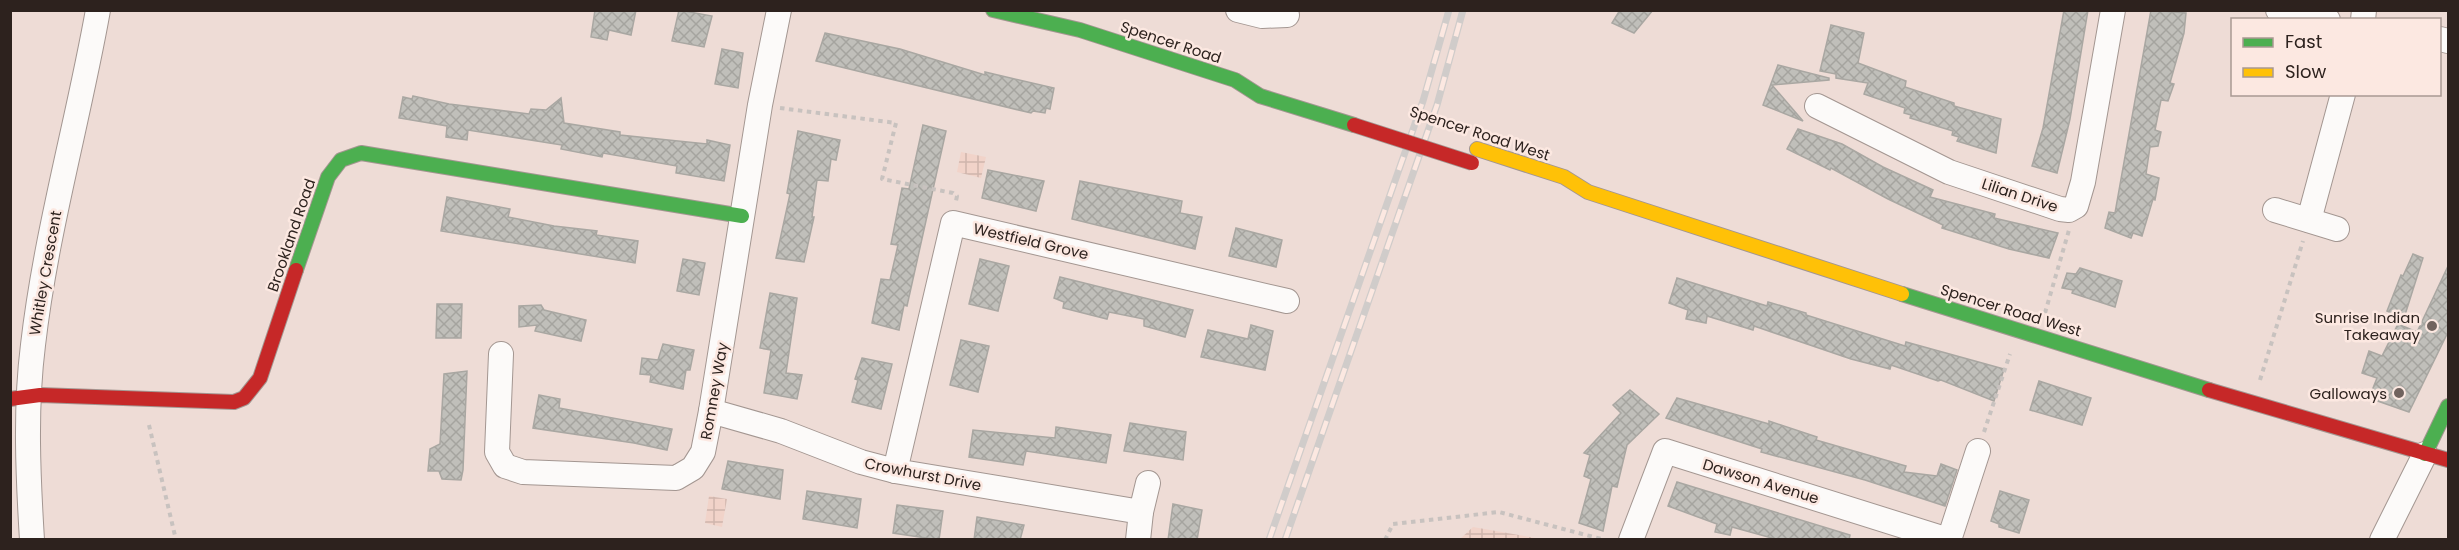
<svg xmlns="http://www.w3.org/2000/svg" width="2459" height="550" font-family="Poppins,sans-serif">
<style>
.industrial{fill:url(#industrial-grid)}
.building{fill:url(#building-cross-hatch);stroke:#a9a7a2;stroke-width:1.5}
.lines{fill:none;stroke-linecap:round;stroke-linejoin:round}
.street-casing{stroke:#a39691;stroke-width:26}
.fast-casing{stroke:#a39691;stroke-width:16}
.slow-casing{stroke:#a39691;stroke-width:16}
.jam-casing{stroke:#a39691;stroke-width:16}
.path{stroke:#c8c2bf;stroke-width:4;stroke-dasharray:4.5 4.5;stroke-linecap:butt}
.street{stroke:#fcfaf9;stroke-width:24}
.fast{stroke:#4caf50;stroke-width:14}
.slow{stroke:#ffc107;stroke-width:14}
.jam{stroke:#c62828;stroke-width:14}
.rail-casing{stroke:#d0ccca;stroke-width:7}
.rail{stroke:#fce8e1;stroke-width:4.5;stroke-dasharray:14;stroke-linecap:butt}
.jam-bridge-casing{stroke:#a39691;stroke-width:16;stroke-linecap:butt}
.jam-bridge{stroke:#c62828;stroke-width:14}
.poi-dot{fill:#71635e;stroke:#fce8e1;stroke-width:2}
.labels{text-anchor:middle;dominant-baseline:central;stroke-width:5;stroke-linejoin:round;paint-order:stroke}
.street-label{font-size:15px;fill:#2d221e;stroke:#fce8e1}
.poi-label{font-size:15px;fill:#2d221e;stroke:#fce8e1;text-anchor:end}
</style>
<defs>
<pattern id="industrial-grid" width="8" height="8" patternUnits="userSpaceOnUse" patternTransform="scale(1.5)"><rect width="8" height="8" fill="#f1d3c9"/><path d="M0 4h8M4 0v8" fill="none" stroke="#cfb5ac"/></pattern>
<pattern id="building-cross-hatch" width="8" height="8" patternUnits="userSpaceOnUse" patternTransform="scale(1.5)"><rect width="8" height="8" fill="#c0bfba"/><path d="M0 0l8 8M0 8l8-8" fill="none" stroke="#a5a49f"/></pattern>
</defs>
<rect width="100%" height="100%" fill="#eedcd6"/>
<!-- industrial -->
<g class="industrial">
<polygon points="961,152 986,157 981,178 957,172"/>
<polygon points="709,496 727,499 722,527 705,523"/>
<polygon points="1473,527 1541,539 1460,539"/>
</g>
<!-- building -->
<g class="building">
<polygon points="595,10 636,10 631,35 609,30 607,40 591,37"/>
<polygon points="679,10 712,16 704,47 672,41"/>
<polygon points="1620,10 1653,10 1634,33 1612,23"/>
<polygon points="2064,10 2088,10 2070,119 2057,173 2032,166 2043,128"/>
<polygon points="2151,10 2186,13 2184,33 2170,83 2174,84 2168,101 2161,100 2155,130 2161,132 2158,146 2150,147 2146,174 2159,178 2155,200 2153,199 2142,236 2133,233 2131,238 2105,228 2109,212 2115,213"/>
<polygon points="1831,25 1864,33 1858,63 1906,81 1905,87 1954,103 1954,106 2001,119 1996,153 1957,141 1959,137 1952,135 1953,131 1910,118 1911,115 1904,113 1905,108 1864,94 1868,83 1836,78 1836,74 1820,71"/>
<polygon points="825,33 900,49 985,75 985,72 1054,88 1050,109 1046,108 1045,113 1033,111 1031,113 816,61"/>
<polygon points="722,49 743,53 738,88 715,84"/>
<polygon points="1778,65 1829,78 1829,80 1772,85 1803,121 1763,105"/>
<polygon points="413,96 449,104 529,114 531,109 546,110 561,98 564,123 620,132 620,135 707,144 707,140 730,145 724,181 676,173 677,166 603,153 602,157 561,149 562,145 468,130 467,140 446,137 447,126 399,118 403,97 412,99"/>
<polygon points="923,125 946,131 907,306 904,305 899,330 872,323 881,279 890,280 898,245 891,244 902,188 909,189"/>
<polygon points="1798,129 1842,144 1883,167 1933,190 1930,197 1995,214 1994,218 2058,233 2049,258 2009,249 1942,228 1943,225 1888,199 1831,168 1830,170 1787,149"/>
<polygon points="798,131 840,140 836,160 831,159 828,181 817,180 812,217 814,217 804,262 776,258 790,194 787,193"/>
<polygon points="988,170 1044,181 1036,211 982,198"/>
<polygon points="1080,181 1182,201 1180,213 1202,217 1195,249 1072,219"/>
<polygon points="447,197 510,209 508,217 554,226 597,231 596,235 638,241 635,263 441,231"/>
<polygon points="1236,228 1282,240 1276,267 1229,256"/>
<polygon points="2413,254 2423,258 2404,318 2387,311 2401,275 2403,276"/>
<polygon points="683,259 705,263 699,295 677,291"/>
<polygon points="980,259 1009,266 998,311 969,304"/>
<polygon points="2448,266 2448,332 2409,412 2369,398 2377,378 2362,373 2369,351 2382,356 2398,324 2417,332"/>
<polygon points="2080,268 2122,281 2115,307 2072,293 2073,290 2062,288 2067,273 2076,274"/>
<polygon points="1060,277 1193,310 1185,337 1144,326 1144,319 1109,312 1107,319 1063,308 1064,302 1054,298"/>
<polygon points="1677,278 1767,306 1768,302 1806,313 1806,315 1905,346 1906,342 2004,369 1994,401 1941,380 1938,381 1891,365 1890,369 1851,359 1754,326 1753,330 1707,316 1706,323 1686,319 1688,310 1669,303"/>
<polygon points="770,293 797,298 786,373 802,375 797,399 764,393 771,350 760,348"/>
<polygon points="437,304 462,304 461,338 436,338"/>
<polygon points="541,305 544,310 586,320 581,341 535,331 537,325 519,327 519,306"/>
<polygon points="1251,325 1273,331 1265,370 1201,357 1208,330 1248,339"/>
<polygon points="961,340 989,346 978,392 950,385"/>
<polygon points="663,344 694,350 690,370 686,370 683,389 650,382 651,375 640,374 642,358 658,360"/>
<polygon points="862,358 892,364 881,409 852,402 858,380 855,379"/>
<polygon points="467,371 463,470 461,480 442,479 439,471 428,471 430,449 440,444 444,374"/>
<polygon points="2039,381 2091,398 2082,425 2030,410"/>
<polygon points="1630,390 1659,414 1627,445 1617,487 1612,486 1603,531 1579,523 1591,479 1584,476 1590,455 1584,453 1621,413 1613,405"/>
<polygon points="539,395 560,399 559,408 672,429 667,450 634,443 533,428"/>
<polygon points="1677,398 1769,424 1769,421 1817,437 1816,440 1906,466 1904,472 1937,476 1941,464 1957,470 1945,506 1865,480 1761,452 1762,449 1666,418"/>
<polygon points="1130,423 1186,432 1183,460 1124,451"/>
<polygon points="1056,427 1111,435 1106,463 1026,451 1023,465 969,457 973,430 1055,438"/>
<polygon points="728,461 783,470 780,499 722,489"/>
<polygon points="1677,482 1850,535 1849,540 1779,540 1732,527 1730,535 1715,532 1717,524 1668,506"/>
<polygon points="807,491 861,499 857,528 803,519"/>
<polygon points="2000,491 2029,500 2019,533 1999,527 1999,524 1991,521"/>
<polygon points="1173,504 1202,510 1197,540 1168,540"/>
<polygon points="897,505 943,511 939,540 893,533"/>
<polygon points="977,517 1024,525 1020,540 974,540"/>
</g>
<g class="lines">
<!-- street casing -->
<g class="street-casing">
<g id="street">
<polyline points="1238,10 1262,16 1287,15"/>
<polyline points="2278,10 2328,20"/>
<polyline points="2363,20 2364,10"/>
<polyline points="2440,39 2448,41"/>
<polyline points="1817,106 1949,172 2060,209 2069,210 2076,206 2083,182 2113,10"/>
<polyline points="2275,210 2337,229"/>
<polyline points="2309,220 2343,94"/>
<polyline points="501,354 497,452 505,466 523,472 676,478 693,468 703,452 711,411 760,105 779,10"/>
<polyline points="711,411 781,431 861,462 895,471 1141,512 1138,540"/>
<polyline points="895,471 953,223 1287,301"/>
<polyline points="1141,512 1148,483"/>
<path d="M32,540C28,475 25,409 33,345C46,232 78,122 98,10"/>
<polyline points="1631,540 1665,451 1948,540"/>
<polyline points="1949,540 1978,451"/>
<polyline points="2382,540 2425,454"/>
</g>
</g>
<!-- fast casing -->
<g class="fast-casing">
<g id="fast">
<polyline points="993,10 1080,30 1235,80 1260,96 1354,125"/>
<polyline points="296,270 328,177 341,160 361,153 742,216"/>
<polyline points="1902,294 2209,390"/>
<polyline points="2425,454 2448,406"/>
</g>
</g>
<!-- slow casing -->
<g class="slow-casing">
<polyline id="slow" points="1477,149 1564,177 1588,192 1902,294"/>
</g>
<!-- jam casing -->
<g class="jam-casing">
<g id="jam">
<polyline points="2209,390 2448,460"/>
<polyline points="10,399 40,395 234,402 244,398 260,378 296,270"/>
</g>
</g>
<!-- path -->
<g class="path">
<polyline points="780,108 896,123 882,179 953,193 957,196 956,201"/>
<polyline points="2045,313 2069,230"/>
<polyline points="2260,380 2303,241"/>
<polyline points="149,425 176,540"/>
<polyline points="1984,432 2010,354"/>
<polyline points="1385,540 1393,524 1499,512 1605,540"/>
</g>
<!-- street -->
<use href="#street" class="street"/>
<!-- fast -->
<use href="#fast" class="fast"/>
<!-- slow -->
<use href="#slow" class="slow"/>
<!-- jam -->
<use href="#jam" class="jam"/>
<!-- rail casing -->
<g class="rail-casing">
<g id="rail">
<polyline points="1269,540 1423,101 1449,10"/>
<polyline points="1285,540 1437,105 1463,10"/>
</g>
</g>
<!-- rail -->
<use href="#rail" class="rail"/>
<!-- jam-bridge casing -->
<g class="jam-bridge-casing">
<polyline id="jam-bridge" points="1354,125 1472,163"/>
</g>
<!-- jam-bridge -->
<use href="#jam-bridge" class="jam-bridge"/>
</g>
<!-- markers -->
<g class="poi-dot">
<circle cx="2432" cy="326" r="6"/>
<circle cx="2399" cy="393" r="6"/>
</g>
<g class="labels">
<!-- street labels -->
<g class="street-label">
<text transform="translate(1171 42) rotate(18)">Spencer Road</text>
<text transform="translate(1480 133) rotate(18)">Spencer Road West</text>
<text transform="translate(2020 195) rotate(18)">Lilian Drive</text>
<text transform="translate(291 235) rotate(-71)">Brookland Road</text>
<text transform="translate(1031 241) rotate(13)">Westfield Grove</text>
<text transform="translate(45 273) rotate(-80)">Whitley Crescent</text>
<text transform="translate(2011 310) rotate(17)">Spencer Road West</text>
<text transform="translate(714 391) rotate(-80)">Romney Way</text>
<text transform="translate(923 474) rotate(11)">Crowhurst Drive</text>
<text transform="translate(1761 481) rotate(17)">Dawson Avenue</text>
</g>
<!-- poi labels -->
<g class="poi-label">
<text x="2420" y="317">Sunrise Indian<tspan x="2420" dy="17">Takeaway</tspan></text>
<text x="2387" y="393">Galloways</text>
</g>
</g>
<!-- border -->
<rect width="2459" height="550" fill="none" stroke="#2d221e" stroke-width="24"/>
<!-- legend -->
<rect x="2231" y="18" width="210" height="78" fill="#fce8e1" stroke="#a99993" stroke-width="1.5"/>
<rect x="2243" y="38" width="30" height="9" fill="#4caf50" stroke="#a99993" stroke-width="1.5"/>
<text x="2285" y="48" font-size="18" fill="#2d221e">Fast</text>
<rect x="2243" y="68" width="30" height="9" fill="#ffc107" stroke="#a99993" stroke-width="1.5"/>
<text x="2285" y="78" font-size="18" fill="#2d221e">Slow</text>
</svg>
